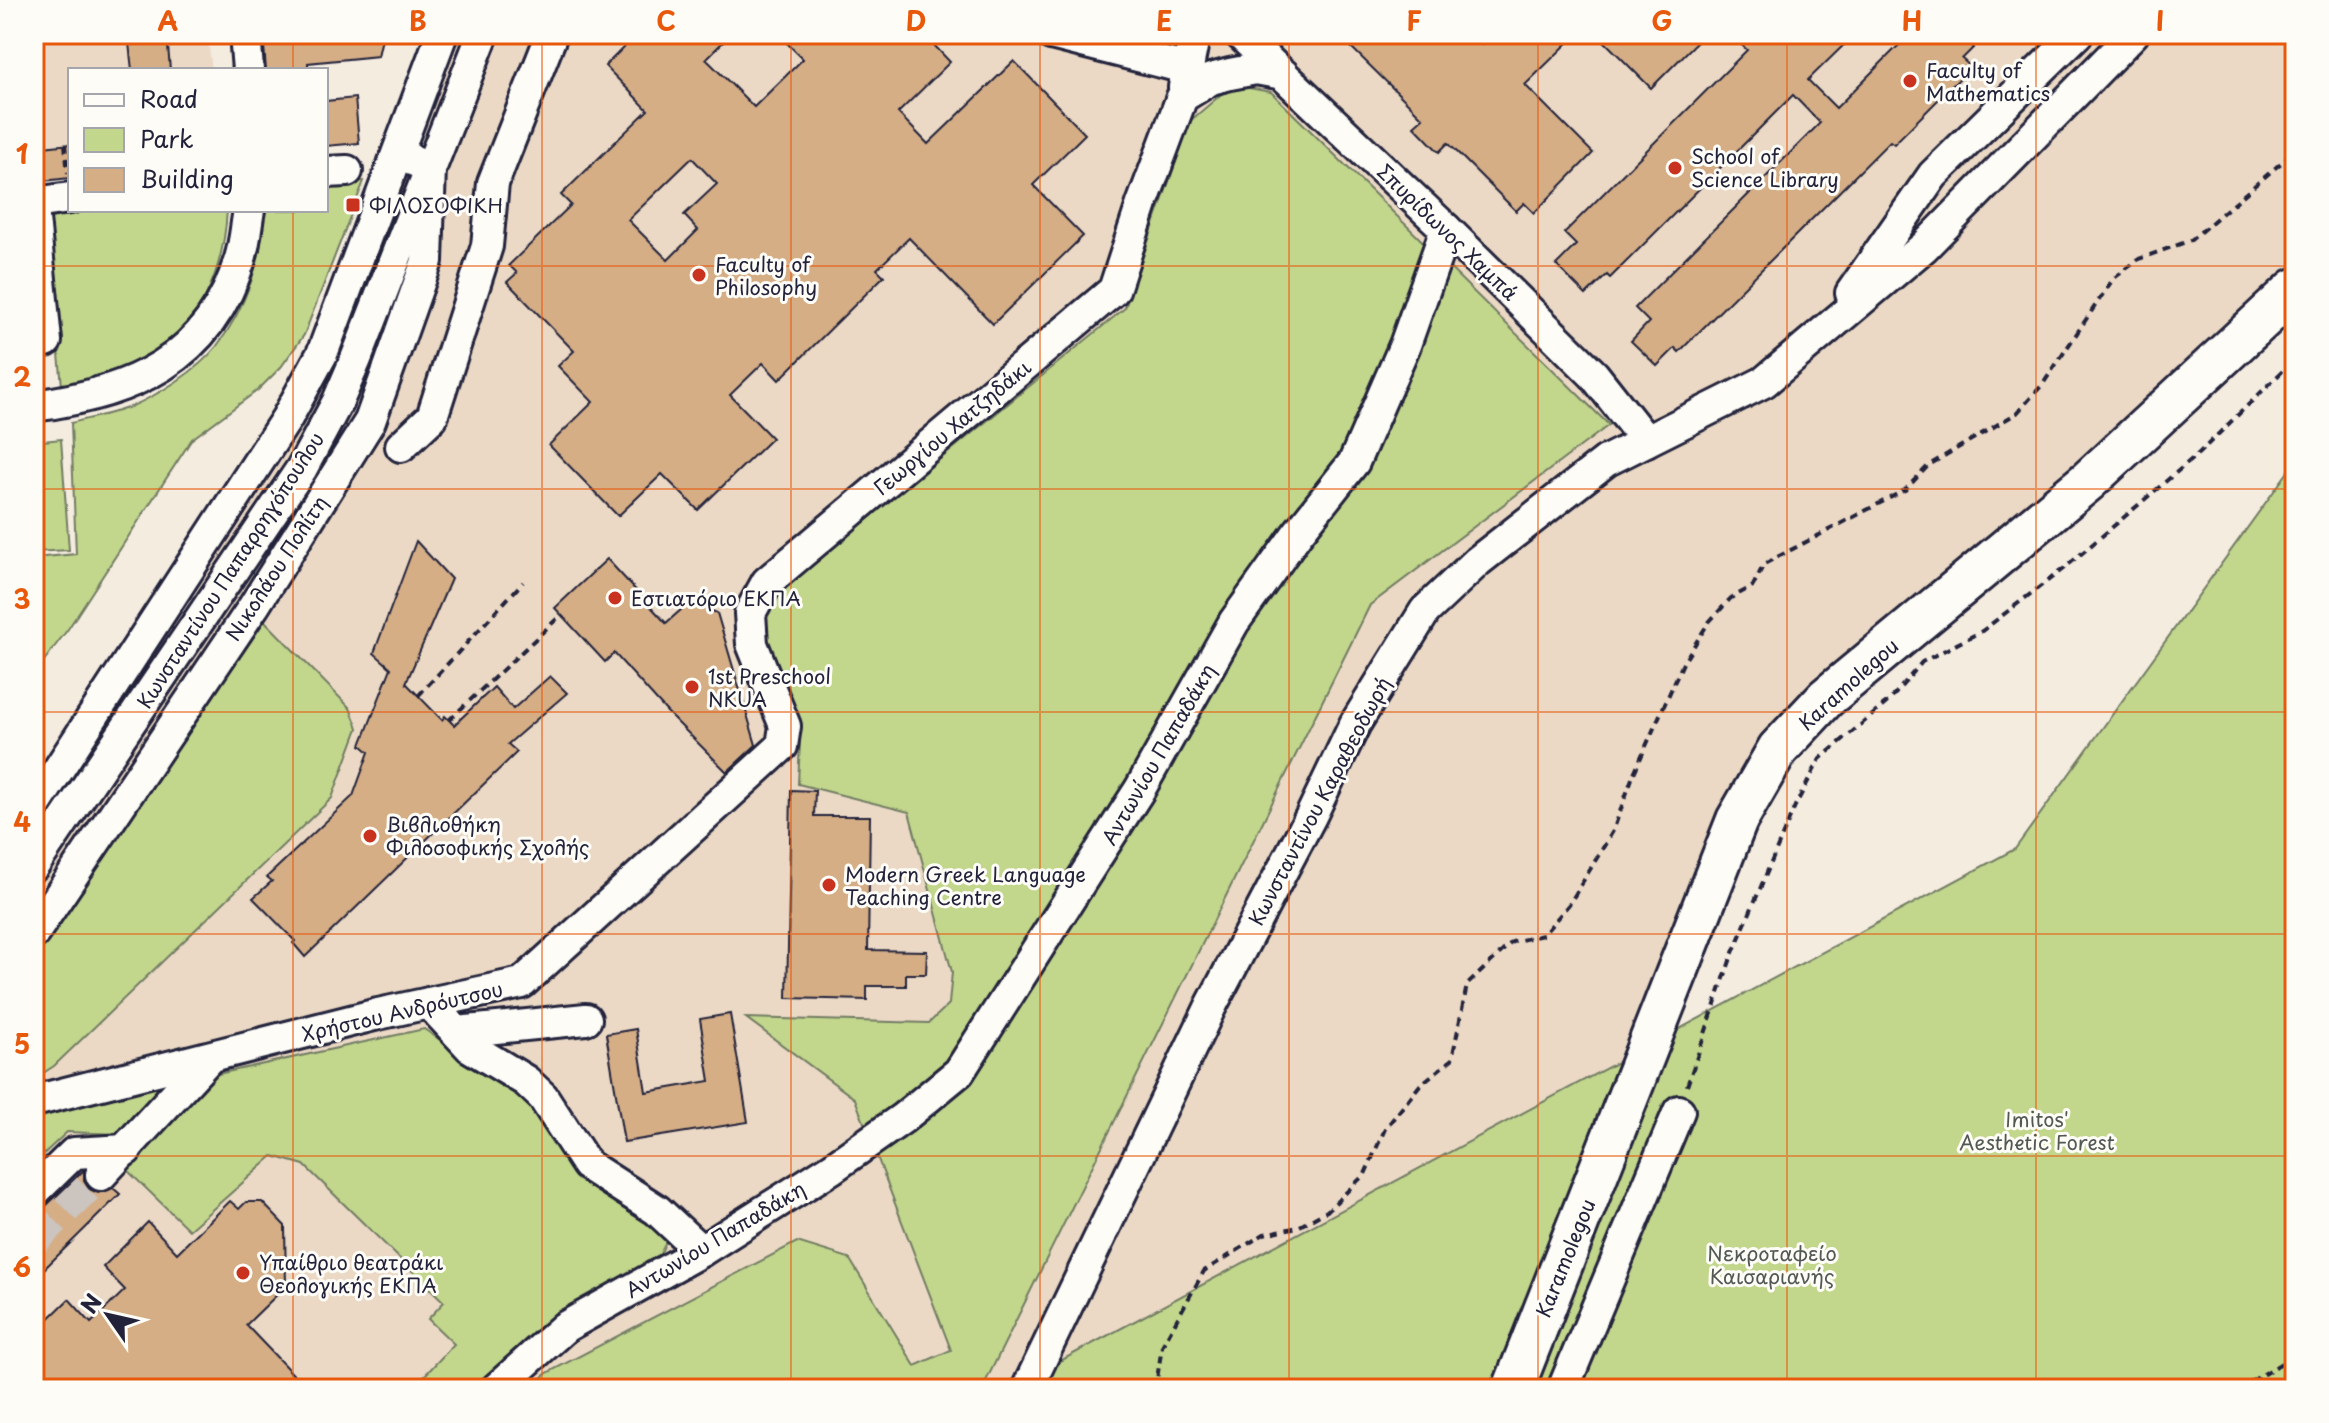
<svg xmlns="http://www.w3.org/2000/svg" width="2329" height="1423" font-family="'Playpen Sans',sans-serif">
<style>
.built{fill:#ebd9c5}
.green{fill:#c2d78c;stroke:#727c64;stroke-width:2}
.building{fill:#d5ae86;stroke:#22223b;stroke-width:2;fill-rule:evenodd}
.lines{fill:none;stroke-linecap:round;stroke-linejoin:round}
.minor-tunnel{stroke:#cbc4bf;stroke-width:30;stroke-dasharray:30 15;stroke-linecap:butt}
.minor-casing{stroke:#22223b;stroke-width:36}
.major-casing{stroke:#22223b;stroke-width:46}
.path{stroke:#22223b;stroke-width:4;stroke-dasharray:8 6;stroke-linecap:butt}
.minor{stroke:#fdfcf7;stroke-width:30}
.major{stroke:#fdfcf7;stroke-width:40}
.grid{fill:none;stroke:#e8590c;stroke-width:2;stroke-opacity:0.55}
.poi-dot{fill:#c8321e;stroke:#fdfcf7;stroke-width:3}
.labels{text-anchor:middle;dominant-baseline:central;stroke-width:6;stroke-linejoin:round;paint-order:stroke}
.poi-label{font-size:20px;fill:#22223b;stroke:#fdfcf7;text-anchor:start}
.street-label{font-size:20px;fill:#22223b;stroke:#fdfcf7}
.park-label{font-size:20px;fill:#525853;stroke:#fdfcf7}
.neatline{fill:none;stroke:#e8590c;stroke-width:3}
.grid-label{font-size:26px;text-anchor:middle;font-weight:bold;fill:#e8590c}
</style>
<rect width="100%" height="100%" fill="#f5ece0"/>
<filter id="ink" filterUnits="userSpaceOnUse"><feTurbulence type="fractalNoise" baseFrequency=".0125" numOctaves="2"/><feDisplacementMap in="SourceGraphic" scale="16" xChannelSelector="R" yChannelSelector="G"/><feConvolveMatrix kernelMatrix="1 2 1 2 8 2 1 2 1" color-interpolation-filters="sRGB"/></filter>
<g filter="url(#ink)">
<!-- built -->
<g class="built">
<polygon points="34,34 207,34 212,70 70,70 70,178 34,182"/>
<polygon points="434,34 2295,34 2295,282 1765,749 1495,1389 34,1389 34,783 276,417 380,174"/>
</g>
<!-- green -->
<g class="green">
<polygon points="1232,85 1271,92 1609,425 1370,605 982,1389 527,1389 547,1373 797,1242 849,1258 915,1366 951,1350 855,1099 746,1018 929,1023 949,1004 952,972 909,812 798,784 801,722 764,634 769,599 1125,308 1190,121"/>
<path d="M364,181L304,335L281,367L258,390L192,439L68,629L34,674V558L76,554L71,423C90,418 112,414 130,407C158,395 197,371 216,347C245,310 264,257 264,210H326V184Z"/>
<path d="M100,210H227C223,285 187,354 111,376C95,380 78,383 62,386L46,216Z"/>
<polygon points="61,439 69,550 34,552 34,442"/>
<polygon points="2295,462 2295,1389 1008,1389 2015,849"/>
<polygon points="256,612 350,708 358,728 332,798 54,1066 34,1079 34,957"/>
<polygon points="424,1029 453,1049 499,1071 668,1237 657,1261 542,1331 470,1389 412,1389 454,1344 428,1319 444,1302 304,1165 273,1156 189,1230 127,1170 218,1074"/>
<polygon points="169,1084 118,1134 67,1132 34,1163 34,1116"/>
</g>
<!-- building -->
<g class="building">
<polygon points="128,34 167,34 170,70 132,70"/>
<polygon points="263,34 383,34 378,56 308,63 308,70 266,70"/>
<path d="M637,34H731L706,59L754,107L803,59L778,34H941L932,43L950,62L898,113L928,144L1014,61L1085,134L1033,185L1083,236L993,324L909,238L877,269L884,276L779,380L763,363L730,395L772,438L698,510L662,474L618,516L549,445L593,402L558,366L574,351L507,282L517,273L509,265L571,205L561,195L648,110L605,66ZM692,158L717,184L684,215L698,230L668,260L628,220Z"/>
<polygon points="1360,34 1471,34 1481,44 1492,34 1577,34 1525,85 1593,153 1534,213 1524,203 1516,211 1448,143 1439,152 1414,126 1423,118 1349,45"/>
<polygon points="1597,34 1705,34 1651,88"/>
<polygon points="1730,34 1855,34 1808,80 1836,108 1910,34 1961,34 1974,47 1962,59 1971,67 1894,144 1890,141 1679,352 1675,348 1657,366 1631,341 1649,322 1635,308 1820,123 1793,95 1610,278 1607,275 1586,295 1556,265 1576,245 1564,233 1747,50"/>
<polygon points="355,98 359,143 326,146 326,101"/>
<polygon points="70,144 70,178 34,182 34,148"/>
<polygon points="416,541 451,579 406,683 442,720 445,716 454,725 494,687 513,709 550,676 567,693 508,744 517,752 305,957 293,943 295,941 253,898 272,881 267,877 353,796 369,752 361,745 391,668 374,653"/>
<polygon points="607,559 666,623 690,602 717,613 756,745 727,772 667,712 614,653 605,662 555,608"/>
<polygon points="791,790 815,791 814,816 870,816 868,950 927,951 926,974 906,974 906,986 867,986 867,1000 787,998"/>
<polygon points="730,1014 748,1122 624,1142 606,1034 636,1029 646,1092 710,1081 700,1019"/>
<polygon points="84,1170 84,1181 89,1189 98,1193 113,1188 120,1194 34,1279 34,1210 47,1205"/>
<polygon points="230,1201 239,1209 246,1202 262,1202 285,1226 286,1286 246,1325 307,1389 34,1389 34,1333 69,1299 91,1323 125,1290 103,1267 148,1222 177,1253"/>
</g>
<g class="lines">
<!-- minor-tunnel -->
<polyline class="minor-tunnel" points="34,1241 101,1175"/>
<!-- minor casing -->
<g class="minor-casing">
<g id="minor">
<polyline points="245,34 248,70"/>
<polyline points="1051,34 1189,69"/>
<polyline points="1240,34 1446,229 1594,375 1646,441"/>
<polyline points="1184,87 1193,42 1191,34"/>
<polyline points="326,172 347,171"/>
<polyline points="34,203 70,198"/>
<polyline points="34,218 46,341"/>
<polyline points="1851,293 1933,175 2077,34"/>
<path d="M34,406C131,393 210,360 240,259C245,243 246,226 249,210"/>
<polyline points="401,446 432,417 487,246 493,183 552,34"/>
<polyline points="34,807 287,418 322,354 442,34"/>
<polyline points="34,865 302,468 338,401 356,359 483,34"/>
<polyline points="34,933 254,606 370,421 427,261 430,167 399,155"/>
<polyline points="429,1003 470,1047 526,1081 543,1097 587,1165 657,1210 701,1251"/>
<polyline points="457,1032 586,1019"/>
<polyline points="34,1101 378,1014 522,983 782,746 785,726 752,644 750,613 767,582 1114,290 1142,204 1182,97 1211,79 1230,74 1256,69 1283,74"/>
<polyline points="101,1175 210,1057"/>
<polyline points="34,1192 74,1153 126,1150"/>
<polyline points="496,1389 565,1327 701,1251 832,1168 903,1118 959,1072 1140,789 1234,622 1297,534 1354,462 1405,345 1446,229"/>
<polyline points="1027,1389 1211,1006 1311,816 1355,724 1425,611 1478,561 1606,461 1764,382 1924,247 2133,34"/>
<polyline points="1563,1389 1679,1111"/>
</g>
</g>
<!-- major casing -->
<g class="major-casing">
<polyline id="major" points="1513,1389 1737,820 1778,749 1826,698 2088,481 2295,289"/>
</g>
<!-- path -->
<g class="path">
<polyline points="65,144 68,174"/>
<polyline points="418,696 523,582"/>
<polyline points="449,720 561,615"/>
<polyline points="1687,1086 1732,955 1795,806 1820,759 1890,700 1922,662 1982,631 2067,566 2199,453 2295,359"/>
<polyline points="1152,1389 1157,1379 1162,1346 1204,1271 1264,1234 1298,1227 1327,1211 1365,1174 1385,1129 1420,1085 1452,1059 1467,985 1512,942 1543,935 1570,903 1613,831 1634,773 1683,663 1709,622 1731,598 1753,586 1764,564 1905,490 1929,465 2017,413 2043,384 2113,279 2139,259 2191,240 2295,151"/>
<polyline points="2239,1389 2295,1355"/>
</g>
<!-- minor -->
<use href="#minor" class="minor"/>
<!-- major -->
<use href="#major" class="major"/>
</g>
</g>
<!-- grid -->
<path class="grid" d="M293,34V70M542,34V1389M791,34V1389M1040,34V1389M1289,34V1389M1538,34V1389M1787,34V1389M2036,34V1389M293,210V1389M34,266H2295M34,489H2295M34,712H2295M34,934H2295M34,1156H2295"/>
<!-- markers -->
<g class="poi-dot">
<circle cx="1910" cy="81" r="8"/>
<circle cx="1675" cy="168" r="8"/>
<rect x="345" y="197" width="16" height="16" rx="4"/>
<circle cx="699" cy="275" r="8"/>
<circle cx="615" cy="598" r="8"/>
<circle cx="692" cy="687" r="8"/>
<circle cx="370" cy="836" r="8"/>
<circle cx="829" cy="885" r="8"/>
<circle cx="243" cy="1273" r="8"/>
</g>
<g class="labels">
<!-- poi labels -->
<g class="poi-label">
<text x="1926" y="70">Faculty of<tspan x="1926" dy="23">Mathematics</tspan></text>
<text x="1691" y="156">School of<tspan x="1691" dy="23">Science Library</tspan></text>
<text x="369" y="205">ΦΙΛΟΣΟΦΙΚΗ</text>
<text x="715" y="264">Faculty of<tspan x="715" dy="23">Philosophy</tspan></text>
<text x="631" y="598">Εστιατόριο ΕΚΠΑ</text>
<text x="708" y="676">1st Preschool<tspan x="708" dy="23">NKUA</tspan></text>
<text x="386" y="824">Βιβλιοθήκη<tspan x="386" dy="23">Φιλοσοφικής Σχολής</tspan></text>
<text x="845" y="874">Modern Greek Language<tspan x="845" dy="23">Teaching Centre</tspan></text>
<text x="259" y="1262">Υπαίθριο θεατράκι<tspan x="259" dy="23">Θεολογικής ΕΚΠΑ</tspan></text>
</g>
<!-- street labels -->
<g class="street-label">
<text transform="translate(1448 232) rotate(44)">Σπυρίδωνος Χαμπά</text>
<text transform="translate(952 427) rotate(-40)">Γεωργίου Χατζηδάκι</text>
<text transform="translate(276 568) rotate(-57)">Νικολάου Πολίτη</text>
<text transform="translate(230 570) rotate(-57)">Κωνσταντίνου Παπαρρηγόπουλου</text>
<text transform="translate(1848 684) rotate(-42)">Karamolegou</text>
<text transform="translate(1158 754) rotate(-60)">Αντωνίου Παπαδάκη</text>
<text transform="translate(1319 801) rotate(-62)">Κωνσταντίνου Καραθεοδωρή</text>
<text transform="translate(402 1011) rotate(-13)">Χρήστου Ανδρόυτσου</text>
<text transform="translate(715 1239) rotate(-31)">Αντωνίου Παπαδάκη</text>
<text transform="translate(1565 1258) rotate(-68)">Karamolegou</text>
</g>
<!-- park labels -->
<g class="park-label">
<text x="2037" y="1119">Imitos'<tspan x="2037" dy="23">Aesthetic Forest</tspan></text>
<text x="1772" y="1253">Νεκροταφείο<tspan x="1772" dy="23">Καισαριανής</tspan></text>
</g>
</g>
<!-- margin -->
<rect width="2329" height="1423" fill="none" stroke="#fdfcf7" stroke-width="88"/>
<!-- legend -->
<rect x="68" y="68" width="260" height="144" fill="#fdfcf7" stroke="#a5a5ac" stroke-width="2"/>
<rect x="84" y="94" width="40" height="12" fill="#fdfcf7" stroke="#a5a5ac" stroke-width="2"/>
<text x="140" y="108" font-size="24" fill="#22223b">Road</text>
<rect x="84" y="128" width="40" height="24" fill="#c2d78c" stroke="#a5a5ac" stroke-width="2"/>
<text x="140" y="148" font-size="24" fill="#22223b">Park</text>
<rect x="84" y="168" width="40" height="24" fill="#d5ae86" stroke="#a5a5ac" stroke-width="2"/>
<text x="140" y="188" font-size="24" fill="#22223b">Building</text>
<!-- north arrow -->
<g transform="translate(108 1315) rotate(304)" stroke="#fdfcf7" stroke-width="6" paint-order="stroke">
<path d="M0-6L14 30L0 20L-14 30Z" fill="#22223b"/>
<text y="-12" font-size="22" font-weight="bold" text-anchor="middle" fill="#22223b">N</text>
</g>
<rect x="44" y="44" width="2241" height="1335" class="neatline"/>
<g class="grid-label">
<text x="168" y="31">A</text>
<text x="418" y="31">B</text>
<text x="666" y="31">C</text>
<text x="916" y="31">D</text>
<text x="1164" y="31">E</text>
<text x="1414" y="31">F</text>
<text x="1662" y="31">G</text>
<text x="1912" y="31">H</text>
<text x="2160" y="31">I</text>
<text x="22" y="164">1</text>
<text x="22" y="387">2</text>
<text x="22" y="609">3</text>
<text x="22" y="832">4</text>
<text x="22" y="1054">5</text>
<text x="22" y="1277">6</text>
</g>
</svg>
